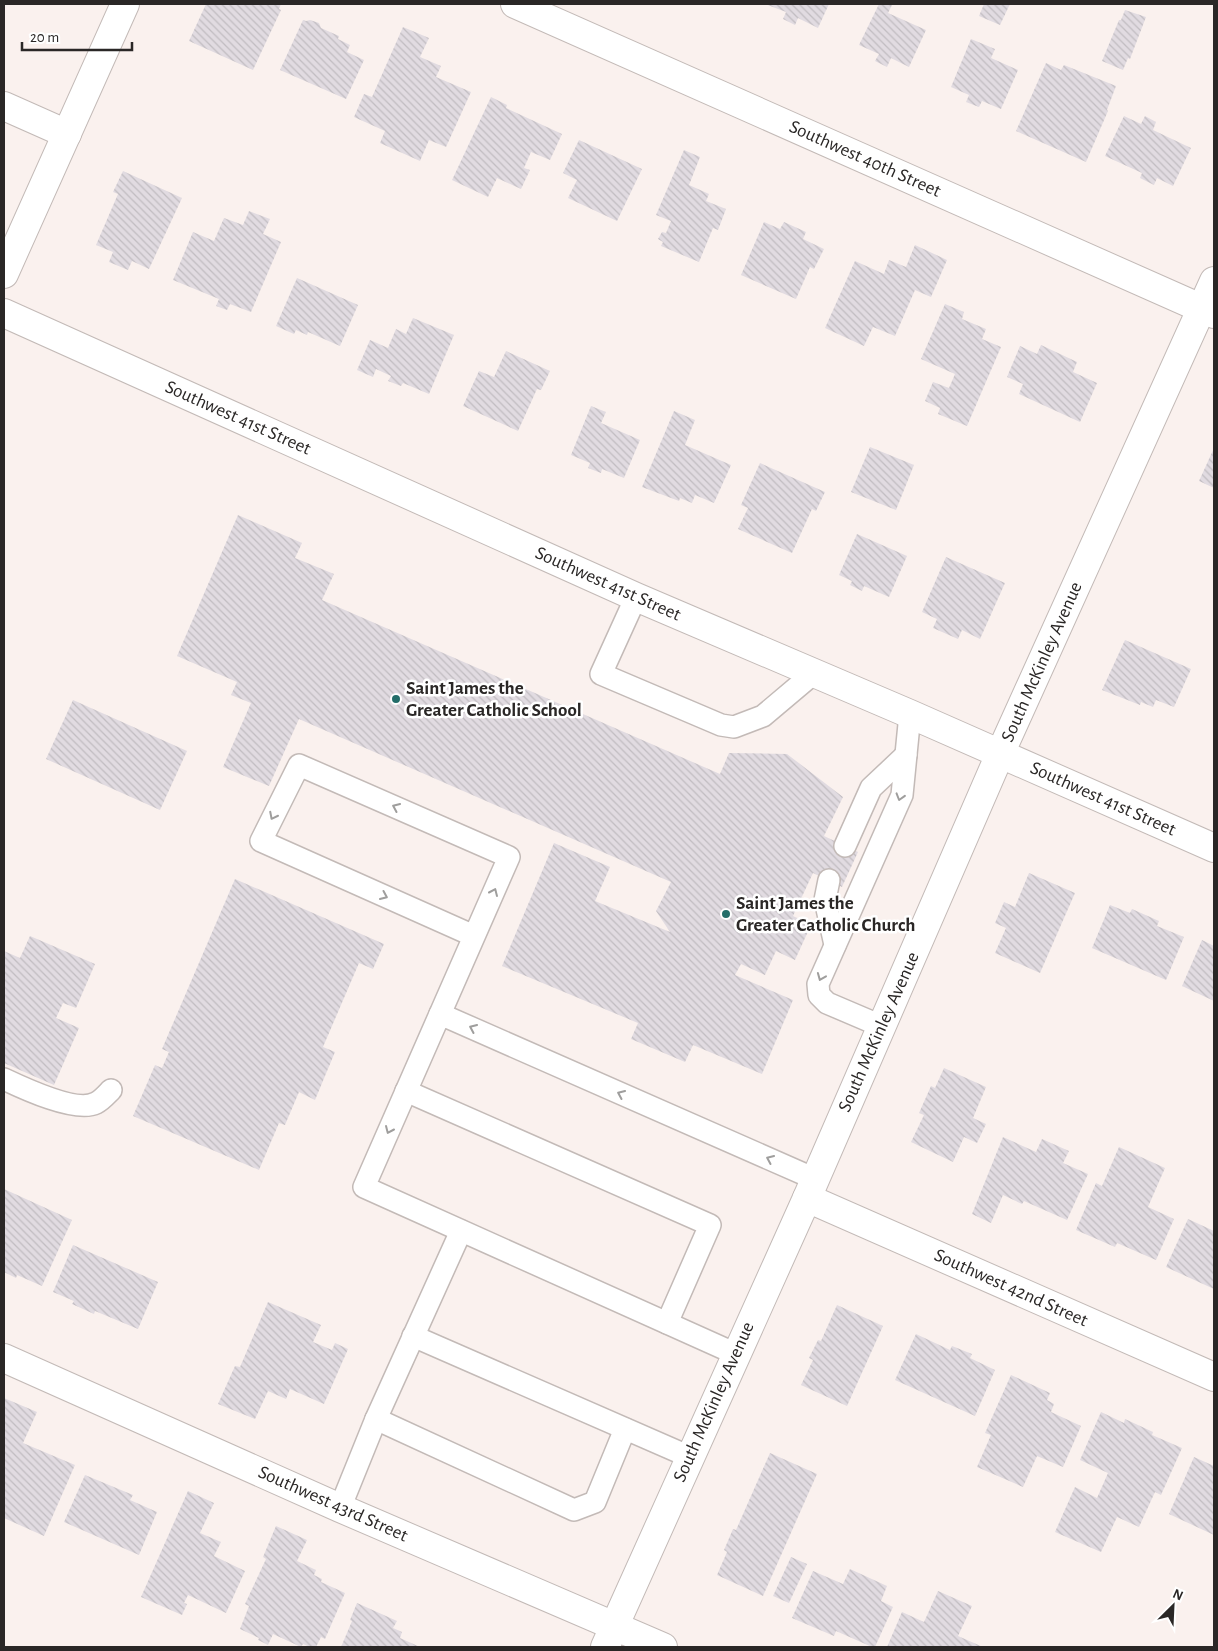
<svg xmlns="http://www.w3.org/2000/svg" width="1218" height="1651" font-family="'Alegreya Sans',sans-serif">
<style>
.building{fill:url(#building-back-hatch)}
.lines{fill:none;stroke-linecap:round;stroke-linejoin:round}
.lane-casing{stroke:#c3bab7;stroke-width:24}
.street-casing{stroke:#c3bab7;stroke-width:30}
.secondary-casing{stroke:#c3bab7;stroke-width:30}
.lane{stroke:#fff;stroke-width:21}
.street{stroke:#fff;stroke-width:28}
.secondary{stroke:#fff;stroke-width:28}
.oneway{stroke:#9f9e9d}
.poi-dot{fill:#236d69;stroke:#fff;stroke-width:2}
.labels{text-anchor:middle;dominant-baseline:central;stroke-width:5;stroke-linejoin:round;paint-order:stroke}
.street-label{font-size:19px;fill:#2a2726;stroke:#fff}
.poi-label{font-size:19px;font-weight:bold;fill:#2a2726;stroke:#fff;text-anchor:start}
</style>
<defs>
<pattern id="building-back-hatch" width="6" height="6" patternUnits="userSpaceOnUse" patternTransform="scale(1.25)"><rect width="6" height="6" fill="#e1dbe1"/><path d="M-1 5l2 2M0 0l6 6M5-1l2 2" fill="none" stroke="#c1bcc1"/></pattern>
</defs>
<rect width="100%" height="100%" fill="#faf1ee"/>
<!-- building -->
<g class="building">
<polygon points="206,4 281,4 279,9 281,10 253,70 189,41"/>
<polygon points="765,4 829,4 818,28 798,18 795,25 783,19 786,12"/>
<polygon points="879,4 892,5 888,13 926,30 909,67 891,58 887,67 875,61 879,54 859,45"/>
<polygon points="984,4 1010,4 1000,25 979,16"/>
<polygon points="1125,10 1146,17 1130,59 1128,58 1123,70 1102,61 1119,20 1121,20"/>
<polygon points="303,20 306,21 310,20 319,23 321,28 339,36 338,39 350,45 347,52 364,60 346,99 280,70"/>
<polygon points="403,27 429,38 420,57 441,66 436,77 471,92 446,147 429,140 420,161 380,143 385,131 354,117 364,94 372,97"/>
<polygon points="971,39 995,49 991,58 1018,70 1001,109 982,101 979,107 966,102 969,95 951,87"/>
<polygon points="1046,63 1061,70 1064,65 1116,86 1107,110 1108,111 1086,162 1016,131"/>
<polygon points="491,97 507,105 506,108 562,134 550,160 531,152 524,168 530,170 521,189 497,178 488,197 452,180"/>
<polygon points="1124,116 1141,124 1145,116 1156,122 1153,130 1191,148 1173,186 1157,178 1154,185 1140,178 1142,173 1105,156"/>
<polygon points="579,140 642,169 617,221 568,198 577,180 563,173"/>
<polygon points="684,150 700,157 689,185 709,194 706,201 726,209 718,230 713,228 699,262 661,246 663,242 658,239 662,232 666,233 671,221 656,215"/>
<polygon points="123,171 182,198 149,269 132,261 128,270 109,262 113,252 96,245 118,194 113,192"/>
<polygon points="249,211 270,219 263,234 281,242 251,312 230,304 227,310 216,306 219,299 173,280 193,232 214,241 224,218 243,225"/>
<polygon points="764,222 780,229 784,222 806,232 803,239 824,249 814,269 810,267 796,299 741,275"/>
<polygon points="915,245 947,260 931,297 915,290 895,336 873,327 864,346 825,328 855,261 884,274 889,260 906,267"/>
<polygon points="297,278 358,305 340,346 308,332 307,335 296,330 294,334 276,326"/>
<polygon points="945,304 964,312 962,319 986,329 982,339 1001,347 967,426 938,414 940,408 925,401 933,382 949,388 955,374 921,359"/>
<polygon points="413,318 454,335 429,394 403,383 401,386 388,381 391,376 376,369 373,377 357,370 370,340 388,348 396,329 406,334"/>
<polygon points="1041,345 1077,362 1073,372 1097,383 1080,422 1019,394 1023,384 1007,377 1020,346 1037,354"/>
<polygon points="506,351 550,371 541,390 537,389 518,431 463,406 479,371 494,377"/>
<polygon points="591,406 606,412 601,423 640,440 624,478 602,469 601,473 588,468 590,463 571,455"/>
<polygon points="674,411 695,420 685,445 731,465 714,503 695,495 692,503 680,498 679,501 642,487"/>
<polygon points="870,447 914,465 896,510 851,492"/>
<polygon points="1214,448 1214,488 1199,481"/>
<polygon points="760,463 825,492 816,511 812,509 792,553 738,529 748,508 741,505"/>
<polygon points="238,515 302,543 295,558 334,574 322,600 720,774 729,753 787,754 843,797 824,836 858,852 842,887 813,873 793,916 811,925 795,960 776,951 765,975 741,964 735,975 793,1000 762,1074 693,1045 685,1062 631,1039 638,1023 502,966 554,843 610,867 595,901 670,932 656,911 671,882 299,719 269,786 223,767 251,703 231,695 237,682 177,656"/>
<polygon points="857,534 907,556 889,597 864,586 862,591 850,585 852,581 839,575"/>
<polygon points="946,557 1005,583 980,639 962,630 958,639 933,628 937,619 922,612"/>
<polygon points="1125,640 1191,669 1174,707 1156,700 1153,707 1141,702 1140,705 1102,690"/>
<polygon points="73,700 187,751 160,810 46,759"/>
<polygon points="1029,873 1075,893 1040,973 995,953 1006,928 995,923 1004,902 1015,907"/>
<polygon points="235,879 384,944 373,969 359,963 323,1047 335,1052 315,1100 299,1092 285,1125 279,1123 259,1170 133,1116 155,1065 162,1068 169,1052 162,1049"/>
<polygon points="1110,905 1130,913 1132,909 1159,921 1157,926 1184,937 1166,980 1092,948"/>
<polygon points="30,936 95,964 76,1008 63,1003 56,1018 79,1028 54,1085 4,1063 4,951 20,958"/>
<polygon points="1202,940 1214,946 1214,1001 1182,986"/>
<polygon points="944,1068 986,1087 973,1118 986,1124 977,1143 964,1137 953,1162 911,1142 924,1115 919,1113 931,1086 935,1088"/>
<polygon points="1003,1137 1036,1152 1042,1139 1069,1151 1063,1163 1088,1174 1067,1220 1024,1201 1022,1204 1003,1195 991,1223 972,1214"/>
<polygon points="1119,1147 1165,1168 1148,1207 1174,1219 1156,1260 1117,1243 1115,1247 1076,1230 1096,1183 1102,1186"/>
<polygon points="4,1189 72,1220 42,1286 17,1275 16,1278 4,1272"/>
<polygon points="1188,1219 1214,1231 1214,1289 1166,1267"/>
<polygon points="73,1245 158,1282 138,1329 95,1311 94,1314 72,1304 74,1301 53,1292"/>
<polygon points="268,1302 321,1325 313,1342 332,1350 335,1343 348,1349 324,1404 290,1389 286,1399 268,1391 255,1419 218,1404 235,1366 240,1367"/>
<polygon points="837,1305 883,1326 847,1406 801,1385 813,1360 809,1358 818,1340 821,1341"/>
<polygon points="916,1334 950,1350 952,1346 972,1354 970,1358 995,1370 975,1416 895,1380"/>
<polygon points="1011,1375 1050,1393 1047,1400 1054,1404 1051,1412 1081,1426 1063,1467 1037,1456 1023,1487 977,1467 991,1435 985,1433"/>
<polygon points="4,1398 37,1412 23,1443 75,1465 44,1536 4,1518"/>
<polygon points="1101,1412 1124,1423 1125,1419 1153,1432 1152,1435 1182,1448 1161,1495 1155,1492 1139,1527 1117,1517 1101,1552 1055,1532 1075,1487 1097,1498 1108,1473 1080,1460"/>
<polygon points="770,1453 817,1474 763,1596 717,1575 727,1552 724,1550 733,1529 736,1530"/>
<polygon points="1194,1457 1214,1466 1214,1535 1169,1514"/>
<polygon points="85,1475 133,1495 130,1500 157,1512 139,1555 64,1522"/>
<polygon points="188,1491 214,1503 200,1533 221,1542 214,1556 245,1571 226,1613 188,1595 184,1603 187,1604 182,1615 141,1597"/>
<polygon points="276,1526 307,1540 297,1561 316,1570 314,1575 322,1579 321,1582 345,1593 325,1639 321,1637 316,1647 310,1647 303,1644 301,1647 273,1634 268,1645 258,1640 259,1638 240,1629 249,1606 245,1604 266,1559 263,1557"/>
<polygon points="791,1557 807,1564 789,1603 773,1596"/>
<polygon points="850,1569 887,1586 881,1601 893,1607 875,1647 872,1647 836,1631 834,1636 792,1618 813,1571 843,1584"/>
<polygon points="938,1591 972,1606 958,1636 983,1647 887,1647 902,1612 924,1622"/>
<polygon points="357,1603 397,1621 393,1628 402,1632 400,1638 420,1647 341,1647 352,1621 350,1620"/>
</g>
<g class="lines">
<!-- lane casing -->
<g class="lane-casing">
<g id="lane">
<polyline points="636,597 601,674 721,725 734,727 763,716 814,673"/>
<polyline points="845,846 871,788 906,755"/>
<polyline points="829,880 825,900 835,945"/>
<polyline points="440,1014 509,857 299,765 261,841 474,936"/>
<polyline points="881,1026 827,1003 819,995 818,984 902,795 910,714"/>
<path d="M4,1079C23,1088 76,1113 96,1103C102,1100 107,1094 111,1090"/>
<polyline points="406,1091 710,1225 667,1323"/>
<polyline points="413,1336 690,1457"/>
<polyline points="736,1354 364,1187 440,1014 815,1179"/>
<polyline points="376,1419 574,1510 595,1502 625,1429"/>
<polyline points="340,1508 376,1419 461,1231"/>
</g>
</g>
<!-- street casing -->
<g class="street-casing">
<g id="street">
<polyline points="515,4 1214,314"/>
<polyline points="4,106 67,134"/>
<polyline points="4,313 636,597 910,714 1214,848"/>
<polyline points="807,1198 1214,1377"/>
<polyline points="4,1358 340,1508 663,1647"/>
<polyline points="605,1647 807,1198 1000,754 1214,281"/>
</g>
</g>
<!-- secondary casing -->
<g class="secondary-casing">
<polyline id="secondary" points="4,274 125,4"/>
</g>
<!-- lane -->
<use href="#lane" class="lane"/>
<!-- street -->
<use href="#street" class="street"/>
<!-- secondary -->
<use href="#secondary" class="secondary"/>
</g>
<!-- one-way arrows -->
<defs><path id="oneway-chevron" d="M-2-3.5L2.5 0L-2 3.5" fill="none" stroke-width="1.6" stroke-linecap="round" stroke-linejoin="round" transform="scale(1.25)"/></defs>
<g class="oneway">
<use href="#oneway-chevron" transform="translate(900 797) rotate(107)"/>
<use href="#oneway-chevron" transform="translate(396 807) rotate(-156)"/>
<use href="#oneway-chevron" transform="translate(273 816) rotate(117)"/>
<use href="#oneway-chevron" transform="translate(494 892) rotate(-66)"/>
<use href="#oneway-chevron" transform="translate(384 896) rotate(24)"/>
<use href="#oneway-chevron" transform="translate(821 977) rotate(112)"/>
<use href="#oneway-chevron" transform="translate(473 1028) rotate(-156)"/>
<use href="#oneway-chevron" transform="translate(621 1094) rotate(-156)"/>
<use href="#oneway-chevron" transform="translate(389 1130) rotate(114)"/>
<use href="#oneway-chevron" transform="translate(770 1159) rotate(-156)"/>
</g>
<!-- markers -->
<g class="poi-dot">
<circle cx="396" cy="699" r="5"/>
<circle cx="726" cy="914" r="5"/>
</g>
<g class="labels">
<!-- street labels -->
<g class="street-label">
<text transform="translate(865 159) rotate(24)">Southwest 40th Street</text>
<text transform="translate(238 418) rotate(24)">Southwest 41st Street</text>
<text transform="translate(608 584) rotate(24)">Southwest 41st Street</text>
<text transform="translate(1042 662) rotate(-66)">South McKinley Avenue</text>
<text transform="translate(1103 799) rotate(24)">Southwest 41st Street</text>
<text transform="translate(879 1032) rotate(-66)">South McKinley Avenue</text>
<text transform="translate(1011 1288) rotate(24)">Southwest 42nd Street</text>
<text transform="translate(714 1402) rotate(-66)">South McKinley Avenue</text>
<text transform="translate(333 1504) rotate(24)">Southwest 43rd Street</text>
</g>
<!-- poi labels -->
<g class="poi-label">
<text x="406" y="688">Saint James the<tspan x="406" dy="22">Greater Catholic School</tspan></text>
<text x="736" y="903">Saint James the<tspan x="736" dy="22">Greater Catholic Church</tspan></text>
</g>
</g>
<!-- border -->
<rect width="1218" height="1651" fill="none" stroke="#2a2726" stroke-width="10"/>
<!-- north arrow -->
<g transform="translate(1173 1606) rotate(24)" stroke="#ffffff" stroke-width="4" paint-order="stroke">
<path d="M0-4L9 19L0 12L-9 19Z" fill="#2a2726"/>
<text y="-8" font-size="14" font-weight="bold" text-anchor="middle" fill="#2a2726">N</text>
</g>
<!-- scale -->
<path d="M22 42v8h110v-8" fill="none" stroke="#2a2726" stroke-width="2.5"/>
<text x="30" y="42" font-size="15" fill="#2a2726" stroke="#ffffff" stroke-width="4" paint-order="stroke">20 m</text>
</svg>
